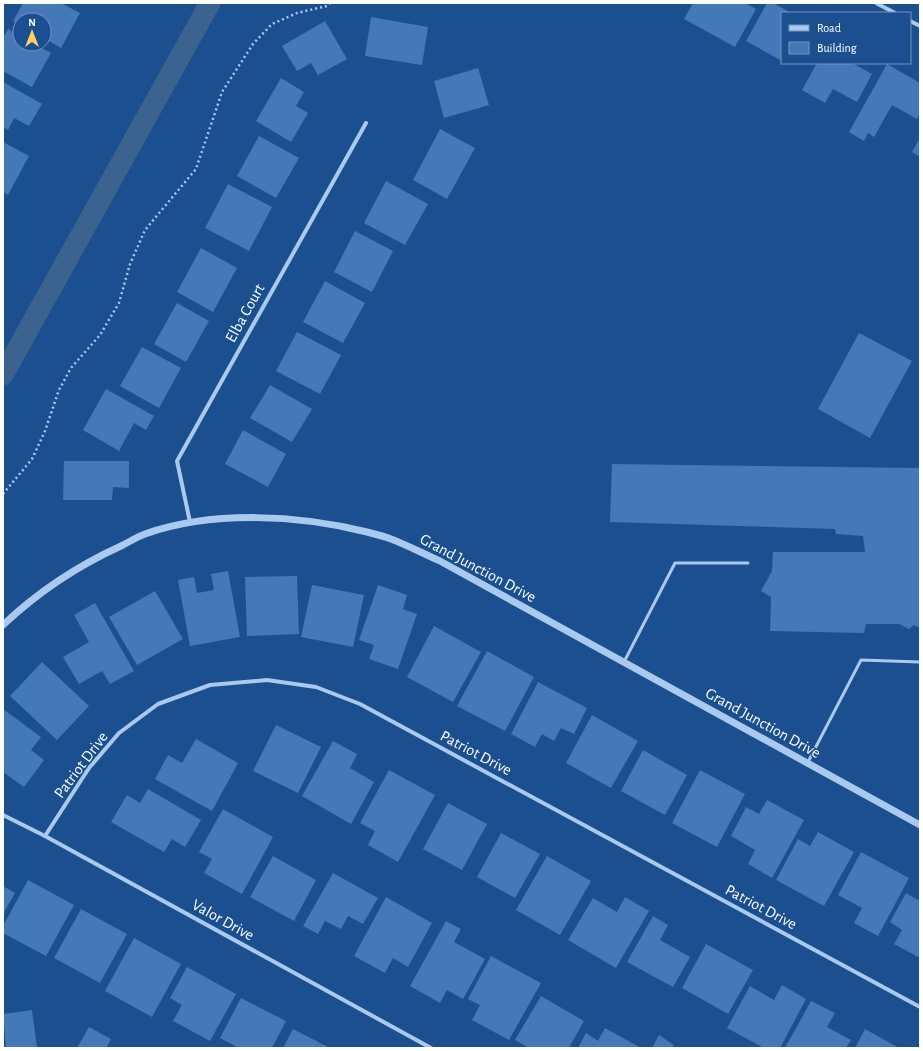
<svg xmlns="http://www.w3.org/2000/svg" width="923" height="1051" font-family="'Alegreya Sans',sans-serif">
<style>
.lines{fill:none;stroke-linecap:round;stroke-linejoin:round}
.canal{stroke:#3c6290;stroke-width:21}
.building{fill:#4478b7}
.path{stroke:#a9c9ee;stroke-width:2.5;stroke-dasharray:2 3;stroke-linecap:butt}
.service{stroke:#a9c9ee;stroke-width:3}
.minor{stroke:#a9c9ee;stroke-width:4}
.tertiary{stroke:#a9c9ee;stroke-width:7}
.labels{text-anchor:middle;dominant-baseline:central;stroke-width:3;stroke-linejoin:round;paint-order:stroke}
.street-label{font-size:16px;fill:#fff;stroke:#1b4f8f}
</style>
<rect width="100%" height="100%" fill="#1b4f8f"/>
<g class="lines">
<!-- canal -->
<polyline class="canal" points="3,375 210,3"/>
</g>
<!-- building -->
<g class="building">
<polygon points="23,3 61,3 80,13 61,48 44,38 44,20 20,20 20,25 13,21"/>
<polygon points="693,3 745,3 756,9 735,47 684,19"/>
<polygon points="767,3 773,3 791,13 782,13 782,61 746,41"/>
<polygon points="371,17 428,27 422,65 365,56"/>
<polygon points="325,21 347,59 318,75 311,63 297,71 282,46"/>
<polygon points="8,29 20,36 20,44 34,44 51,53 32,87 3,71 3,38"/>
<polygon points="817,63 852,63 872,74 857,102 833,89 825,103 802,90"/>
<polygon points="887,64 920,83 920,113 917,119 892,105 874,137 868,133 864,141 849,132"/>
<polygon points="478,68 489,105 444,118 434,81"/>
<polygon points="281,78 304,92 296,106 308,113 291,142 256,121"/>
<polygon points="3,82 42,104 29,126 14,118 8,130 3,127"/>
<polygon points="440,129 475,148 447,199 413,180"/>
<polygon points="259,136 299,158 276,198 237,176"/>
<polygon points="920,138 920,157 912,152"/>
<polygon points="3,142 29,156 8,195 3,192"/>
<polygon points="386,181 428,204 405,245 364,223"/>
<polygon points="228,184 272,207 249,251 205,228"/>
<polygon points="355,231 393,251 372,292 334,272"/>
<polygon points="201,248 237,268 213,312 177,292"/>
<polygon points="325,281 365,303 343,343 303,322"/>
<polygon points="177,303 209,321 186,362 154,344"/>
<polygon points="297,332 341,355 320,394 276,371"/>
<polygon points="859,333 912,361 870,438 818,409"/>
<polygon points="142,347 181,368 159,408 120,386"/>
<polygon points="270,385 312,409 292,442 250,418"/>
<polygon points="106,389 154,416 146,430 134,423 119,451 83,430"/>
<polygon points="243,430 286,454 268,487 225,464"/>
<polygon points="64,461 129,461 129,488 113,487 112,500 63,500"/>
<polygon points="612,464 920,468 920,628 914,625 909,629 899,624 866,624 864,633 770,631 771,597 761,591 772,571 773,552 865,552 863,536 836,534 835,529 610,522"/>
<polygon points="228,571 240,637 190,646 178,580 194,577 197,593 214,590 211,574"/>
<polygon points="297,576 299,634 247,636 245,577"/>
<polygon points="312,585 364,595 353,647 301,637"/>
<polygon points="378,585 407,595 403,609 417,614 398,669 369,659 374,645 359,640"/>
<polygon points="155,591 183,639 137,665 109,617"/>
<polygon points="95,603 134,671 110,684 102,671 79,684 63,657 89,642 74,615"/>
<polygon points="434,626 481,652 453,702 407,677"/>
<polygon points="487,651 534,677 505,731 457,706"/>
<polygon points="42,662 89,706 57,740 10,696"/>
<polygon points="538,682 587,708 574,734 561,728 554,741 542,734 535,747 511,734"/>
<polygon points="3,709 41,737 31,750 44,760 24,787 3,772"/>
<polygon points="592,715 638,741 611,788 566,763"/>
<polygon points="276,725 321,747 298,793 253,771"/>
<polygon points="196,739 238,763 212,811 155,779 168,755 182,763"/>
<polygon points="333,741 357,754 350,768 374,782 351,824 302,796"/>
<polygon points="643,750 687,775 665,815 621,791"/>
<polygon points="389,770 435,795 398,862 368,845 375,831 360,823"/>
<polygon points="700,770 745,794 717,847 672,823"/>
<polygon points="148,789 201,820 185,847 172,839 164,852 111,822 127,795 140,803"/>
<polygon points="767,800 804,820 772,878 748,864 755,850 731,836 746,807 759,814"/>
<polygon points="448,803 487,824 462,870 423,849"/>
<polygon points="223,809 273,837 242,894 204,873 212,859 199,852"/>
<polygon points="818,832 854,852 824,906 776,880 798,839 810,846"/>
<polygon points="501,833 540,854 515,898 477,877"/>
<polygon points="861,852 909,878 878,936 854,923 862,908 838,895"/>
<polygon points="273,856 316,880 294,921 250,897"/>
<polygon points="547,856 591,881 560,935 516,910"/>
<polygon points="333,873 378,898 363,924 348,916 341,929 325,921 318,934 303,926"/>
<polygon points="28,880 74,905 46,956 3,933 3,926"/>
<polygon points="3,886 15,893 3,914"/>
<polygon points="906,893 918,900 920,897 920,958 894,944 902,930 890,922"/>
<polygon points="386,897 432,923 408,967 393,958 385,973 354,956"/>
<polygon points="625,897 649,911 616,968 568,940 593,898 617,912"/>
<polygon points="81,909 127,934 100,983 54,958"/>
<polygon points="653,916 668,925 660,940 690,957 673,987 627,962"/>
<polygon points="446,921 461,929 454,942 485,959 463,999 447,990 440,1003 410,986"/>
<polygon points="134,938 181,964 152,1017 105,991"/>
<polygon points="706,944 753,970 728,1014 682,988"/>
<polygon points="491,956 541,983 509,1040 472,1020 480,1005 468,999"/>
<polygon points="187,967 236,994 210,1041 173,1021 182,1005 170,998"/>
<polygon points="782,985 806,999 780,1048 764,1048 727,1028 750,986 774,1000"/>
<polygon points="541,996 584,1021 569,1048 529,1048 515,1040"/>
<polygon points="241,998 286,1021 272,1048 239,1048 220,1038"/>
<polygon points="811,1001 835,1013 827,1027 851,1040 846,1048 785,1048"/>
<polygon points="32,1010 37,1048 6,1048 3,1014"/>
<polygon points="89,1027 111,1039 106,1048 77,1048"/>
<polygon points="605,1028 641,1048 578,1048 586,1033 598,1041"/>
<polygon points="293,1029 330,1048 283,1048"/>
<polygon points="865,1029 899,1048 855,1048"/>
<polygon points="659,1035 674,1045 672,1048 652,1048"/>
</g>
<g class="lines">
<!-- path -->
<polyline class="path" points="3,494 32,459 45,431 59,390 71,368 100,335 119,303 130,264 145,230 196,169 222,92 253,44 272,24 297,13 327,6 330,3"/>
<!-- service -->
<g class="service">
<polyline points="624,662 675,563 748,563"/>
<polyline points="808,762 861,660 920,662"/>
</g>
<!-- minor -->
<g class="minor">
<polyline points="876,3 895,13"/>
<polyline points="910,21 920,26"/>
<polyline points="190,522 177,461 366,123"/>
<polyline points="3,815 45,836 431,1048"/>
<polyline points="45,836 89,768 119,733 158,704 210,685 267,680 316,687 360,704 920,1007"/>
</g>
<!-- tertiary -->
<path class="tertiary" d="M3,625C38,592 77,566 121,546C129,542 137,537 145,534C213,510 299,515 367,532C375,534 383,536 391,539C407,545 424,554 440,561L920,825"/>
</g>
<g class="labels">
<!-- street labels -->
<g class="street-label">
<text transform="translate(245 313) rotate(-61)">Elba Court</text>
<text transform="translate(478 568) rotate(28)">Grand Junction Drive</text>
<text transform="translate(763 723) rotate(29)">Grand Junction Drive</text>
<text transform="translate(476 753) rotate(28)">Patriot Drive</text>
<text transform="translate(81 765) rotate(-53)">Patriot Drive</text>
<text transform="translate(761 907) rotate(28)">Patriot Drive</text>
<text transform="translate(223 920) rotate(29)">Valor Drive</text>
</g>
</g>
<!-- border -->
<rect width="923" height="1051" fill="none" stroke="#ffffff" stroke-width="8"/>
<!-- legend -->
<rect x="781" y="12" width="130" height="52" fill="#1b4f8f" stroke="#7695bc"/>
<rect x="789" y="25" width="20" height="6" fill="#a9c9ee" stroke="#7695bc"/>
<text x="817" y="32" font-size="12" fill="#ffffff">Road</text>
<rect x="789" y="42" width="20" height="12" fill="#4478b7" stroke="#7695bc"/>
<text x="817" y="52" font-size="12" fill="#ffffff">Building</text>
<!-- north arrow -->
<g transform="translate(32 32)"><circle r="19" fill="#1b4f8f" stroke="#7695bc"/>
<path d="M0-3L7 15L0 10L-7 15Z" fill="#ffd166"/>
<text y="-6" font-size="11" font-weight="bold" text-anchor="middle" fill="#ffffff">N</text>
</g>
</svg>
